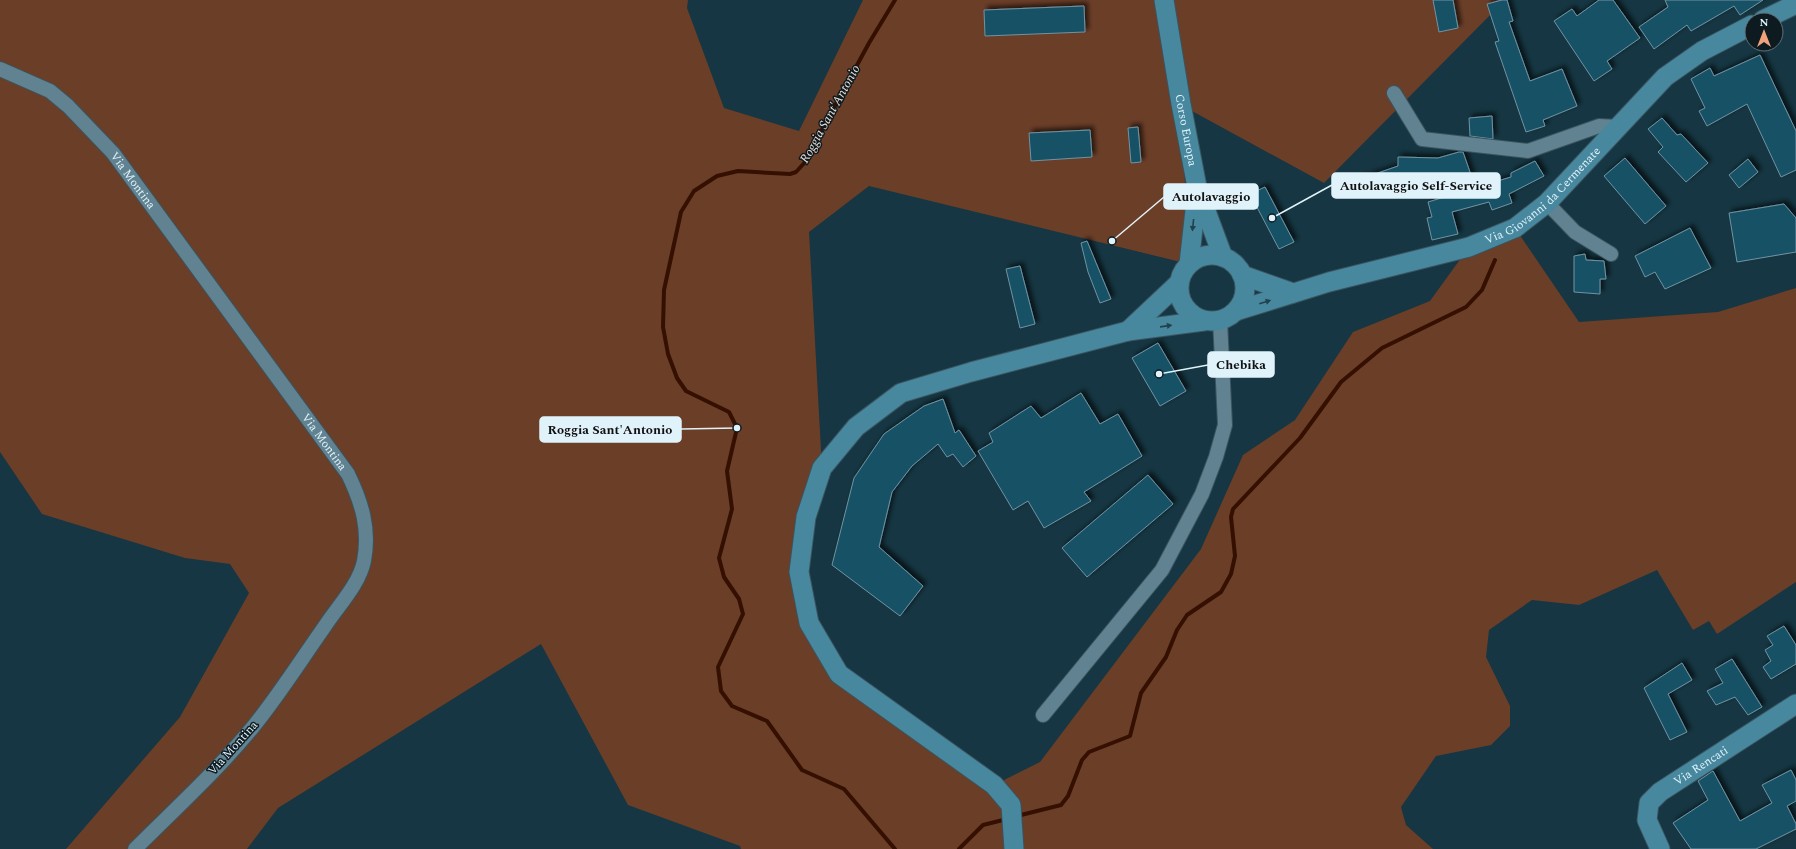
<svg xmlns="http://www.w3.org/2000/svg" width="1796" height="849" font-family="Spectral,serif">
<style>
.green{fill:#6b3e28}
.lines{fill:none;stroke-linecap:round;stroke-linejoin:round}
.stream{stroke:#351000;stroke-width:4}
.building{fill:#185166;stroke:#7193a2;filter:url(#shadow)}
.street-casing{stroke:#3a545f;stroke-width:16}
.secondary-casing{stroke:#3a545f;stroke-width:21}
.street{stroke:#608291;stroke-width:14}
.secondary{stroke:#47889e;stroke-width:19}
.oneway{fill:#21414d}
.labels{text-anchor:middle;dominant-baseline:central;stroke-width:3;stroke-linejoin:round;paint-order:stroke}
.street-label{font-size:12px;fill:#e0f2fa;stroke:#0d1b21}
.water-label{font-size:13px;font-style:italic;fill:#f2dcd1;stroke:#0d1b21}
.leader{fill:none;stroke:#e0f2fa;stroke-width:1.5}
.callout-dot{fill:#e0f2fa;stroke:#0d1b21;stroke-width:1.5}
.callout{fill:#e0f2fa;stroke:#e0f2fa;stroke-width:1.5}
.callout-label{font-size:13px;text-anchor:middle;font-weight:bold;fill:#111}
</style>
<defs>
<filter id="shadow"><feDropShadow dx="3.5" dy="-3.5" stdDeviation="2" flood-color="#0009"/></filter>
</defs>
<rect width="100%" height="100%" fill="#153642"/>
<!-- green -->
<polygon class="green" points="0,0 688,0 687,8 724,108 799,131 863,0 1500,0 1500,5 1324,183 1181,105 1189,264 869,186 809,232 822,468 799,572 839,674 994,785 1040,762 1201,549 1243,455 1295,420 1353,332 1430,301 1469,247 1515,228 1579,322 1718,312 1796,288 1796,582 1717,634 1709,621 1693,630 1657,570 1579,605 1532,600 1489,630 1486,657 1510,706 1510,726 1491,745 1436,756 1401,807 1406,825 1433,849 741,849 740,846 628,805 541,644 278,808 247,849 66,849 180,717 249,593 230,564 185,558 42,514 0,452"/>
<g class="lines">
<!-- stream -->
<g class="stream">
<polyline points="1017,816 1061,805 1068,796 1082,760 1089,752 1130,736 1141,693 1166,657 1177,630 1187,615 1221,592 1231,574 1235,556 1231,517 1233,509 1300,438 1341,382 1382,348 1466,307 1482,290 1495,260"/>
<polyline points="895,849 844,789 802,770 767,721 732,706 721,691 718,667 743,614 739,599 724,577 719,558 732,509 727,471 737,428 729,412 686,391 677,378 668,354 663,327 664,290 681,212 694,191 717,176 738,171 790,174 796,172 807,160 819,135 869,43 895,0"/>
<polyline points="959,849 983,825 1007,819"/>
</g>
</g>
<!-- building -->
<g class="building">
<polygon points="1433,0 1453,0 1458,28 1439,32"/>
<polygon points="1502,0 1507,0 1513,21 1509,22 1530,81 1562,69 1577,106 1543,120 1545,126 1526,132 1495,42 1499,41 1487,4"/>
<polygon points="1599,0 1613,0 1640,38 1607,61 1612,69 1594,81 1554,21 1572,9 1577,16"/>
<polygon points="1665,0 1763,0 1740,15 1734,6 1691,31 1687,25 1654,49 1639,27 1668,7"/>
<polygon points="1084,6 1085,32 985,36 984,10"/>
<polygon points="1760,55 1796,131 1796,170 1781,177 1747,104 1707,126 1699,111 1705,108 1691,79 1710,68 1714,76"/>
<polygon points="1492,116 1493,139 1470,136 1469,118"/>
<polygon points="1662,118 1677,135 1681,134 1708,163 1686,182 1658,152 1663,147 1648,129"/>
<polygon points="1138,127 1141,162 1131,163 1128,128"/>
<polygon points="1090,130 1092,157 1031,161 1029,133"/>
<polygon points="1459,152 1463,152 1472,178 1411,178 1412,197 1398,195 1398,182 1357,196 1352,182 1398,166 1398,157 1438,158"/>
<polygon points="1625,158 1666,206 1645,224 1604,176"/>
<polygon points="1748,159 1758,172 1739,188 1729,175"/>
<polygon points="1535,161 1544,176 1509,194 1512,203 1492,210 1489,202 1452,212 1458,234 1432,240 1427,218 1432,217 1428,202 1511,177 1511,173"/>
<polygon points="1265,187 1294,242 1279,249 1250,194"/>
<polygon points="1784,204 1796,218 1796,252 1737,262 1729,213"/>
<polygon points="1690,228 1711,268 1665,289 1655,272 1645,277 1635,256"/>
<polygon points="1087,241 1111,299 1100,303 1088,272 1081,243"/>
<polygon points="1585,254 1586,260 1604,261 1606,279 1600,279 1600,294 1574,292 1574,256"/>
<polygon points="1020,266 1035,324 1020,328 1006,269"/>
<polygon points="1158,343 1186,391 1160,406 1132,358"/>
<polygon points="1081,393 1100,424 1118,414 1142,456 1084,492 1091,501 1044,528 1028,501 1013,510 978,451 993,442 989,433 1031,406 1041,418"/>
<polygon points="943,399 955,433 959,430 976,456 963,467 953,454 947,457 938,444 912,466 892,492 879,547 923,586 900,616 832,565 854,478 884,434 924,406"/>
<polygon points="1148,475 1173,504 1087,577 1062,548"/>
<polygon points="1784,626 1796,645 1796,664 1771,679 1763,667 1771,661 1765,650 1773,645 1767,636"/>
<polygon points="1732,659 1762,707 1748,715 1735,697 1716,705 1707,691 1723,683 1715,669"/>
<polygon points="1682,663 1692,680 1668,694 1687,732 1670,740 1644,688"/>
<polygon points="1791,770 1796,780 1796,801 1787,806 1796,824 1796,829 1756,849 1691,849 1673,823 1708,800 1698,781 1713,771 1740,821 1772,803 1762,785"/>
</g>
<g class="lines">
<!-- street casing -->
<g class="street-casing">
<g id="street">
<path id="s1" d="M0,69L50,91L68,106L113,153L348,474C362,503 370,529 364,561C359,585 338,606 325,626C301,660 279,695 253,727C217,771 175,809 135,849"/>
<polyline points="1394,93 1422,139 1528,151 1599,126 1618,127"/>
<polyline points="1547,203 1575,232 1611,254"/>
<polyline points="1043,715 1162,570 1202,494 1216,457 1225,425 1220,320"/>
</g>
</g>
<!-- secondary casing -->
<g class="secondary-casing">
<g id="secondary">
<path id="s2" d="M1164,0L1181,104L1197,187L1223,257"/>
<polyline points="1763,20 1796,4"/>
<circle cx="1212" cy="288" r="33"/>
<polyline points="1189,264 1197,192"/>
<polyline points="1242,275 1293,293"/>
<path id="s3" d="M1236,311L1329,282L1469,247L1515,228L1547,203L1665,77L1702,51L1752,25"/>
<polyline points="1128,331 1179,283"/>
<polyline points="1014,849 1011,805 994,785 839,674 809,623 799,572 806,517 822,468 856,427 901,393 971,372 1128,331 1204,321"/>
<path id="s4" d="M1660,849L1647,820L1649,803L1660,792L1796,704"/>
</g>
</g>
<!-- street -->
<use href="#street" class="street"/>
<!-- secondary -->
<use href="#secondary" class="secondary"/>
</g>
<!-- one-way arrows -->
<defs><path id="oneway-solid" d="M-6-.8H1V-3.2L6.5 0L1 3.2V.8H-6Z"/></defs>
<g class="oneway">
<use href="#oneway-solid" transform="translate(1193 225) rotate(96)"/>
<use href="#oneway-solid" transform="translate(1265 302) rotate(-18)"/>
<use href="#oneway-solid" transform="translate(1166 326) rotate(-8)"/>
</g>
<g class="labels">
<!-- street labels -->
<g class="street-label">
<text stroke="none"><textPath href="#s2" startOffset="132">Corso Europa</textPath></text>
<text stroke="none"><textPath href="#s1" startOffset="177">Via Montina</textPath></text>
<text stroke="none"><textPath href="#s3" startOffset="333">Via Giovanni da Cermenate</textPath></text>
<text stroke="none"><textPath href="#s1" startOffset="501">Via Montina</textPath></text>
<text transform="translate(233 748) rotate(-48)">Via Montina</text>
<text stroke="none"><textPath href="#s4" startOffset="113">Via Rencati</textPath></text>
</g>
<!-- water labels -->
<g class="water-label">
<text transform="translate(830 114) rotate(-61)">Roggia Sant'Antonio</text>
</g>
</g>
<!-- callouts -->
<path class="leader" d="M1272 218L1332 185M1112 241L1164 197M1159 374L1208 365M737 428L681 429"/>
<g class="callout-dot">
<circle cx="1272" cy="218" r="4"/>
<circle cx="1112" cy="241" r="4"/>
<circle cx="1159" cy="374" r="4"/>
<circle cx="737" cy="428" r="4"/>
</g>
<g class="callout">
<rect x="1332" y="173" width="168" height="25" rx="4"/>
<rect x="1164" y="184" width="94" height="25" rx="4"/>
<rect x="1208" y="352" width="66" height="25" rx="4"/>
<rect x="540" y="417" width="141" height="25" rx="4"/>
</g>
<g class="callout-label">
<text x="1416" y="190">Autolavaggio Self-Service</text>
<text x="1211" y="201">Autolavaggio</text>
<text x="1241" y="369">Chebika</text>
<text x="610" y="434">Roggia Sant'Antonio</text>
</g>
<!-- north arrow -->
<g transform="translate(1764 32)"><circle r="19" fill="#0d1b21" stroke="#617178"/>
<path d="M0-3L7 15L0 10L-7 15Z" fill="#f1a27b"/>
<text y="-6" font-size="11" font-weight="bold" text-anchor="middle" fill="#e0f2fa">N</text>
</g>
</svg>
